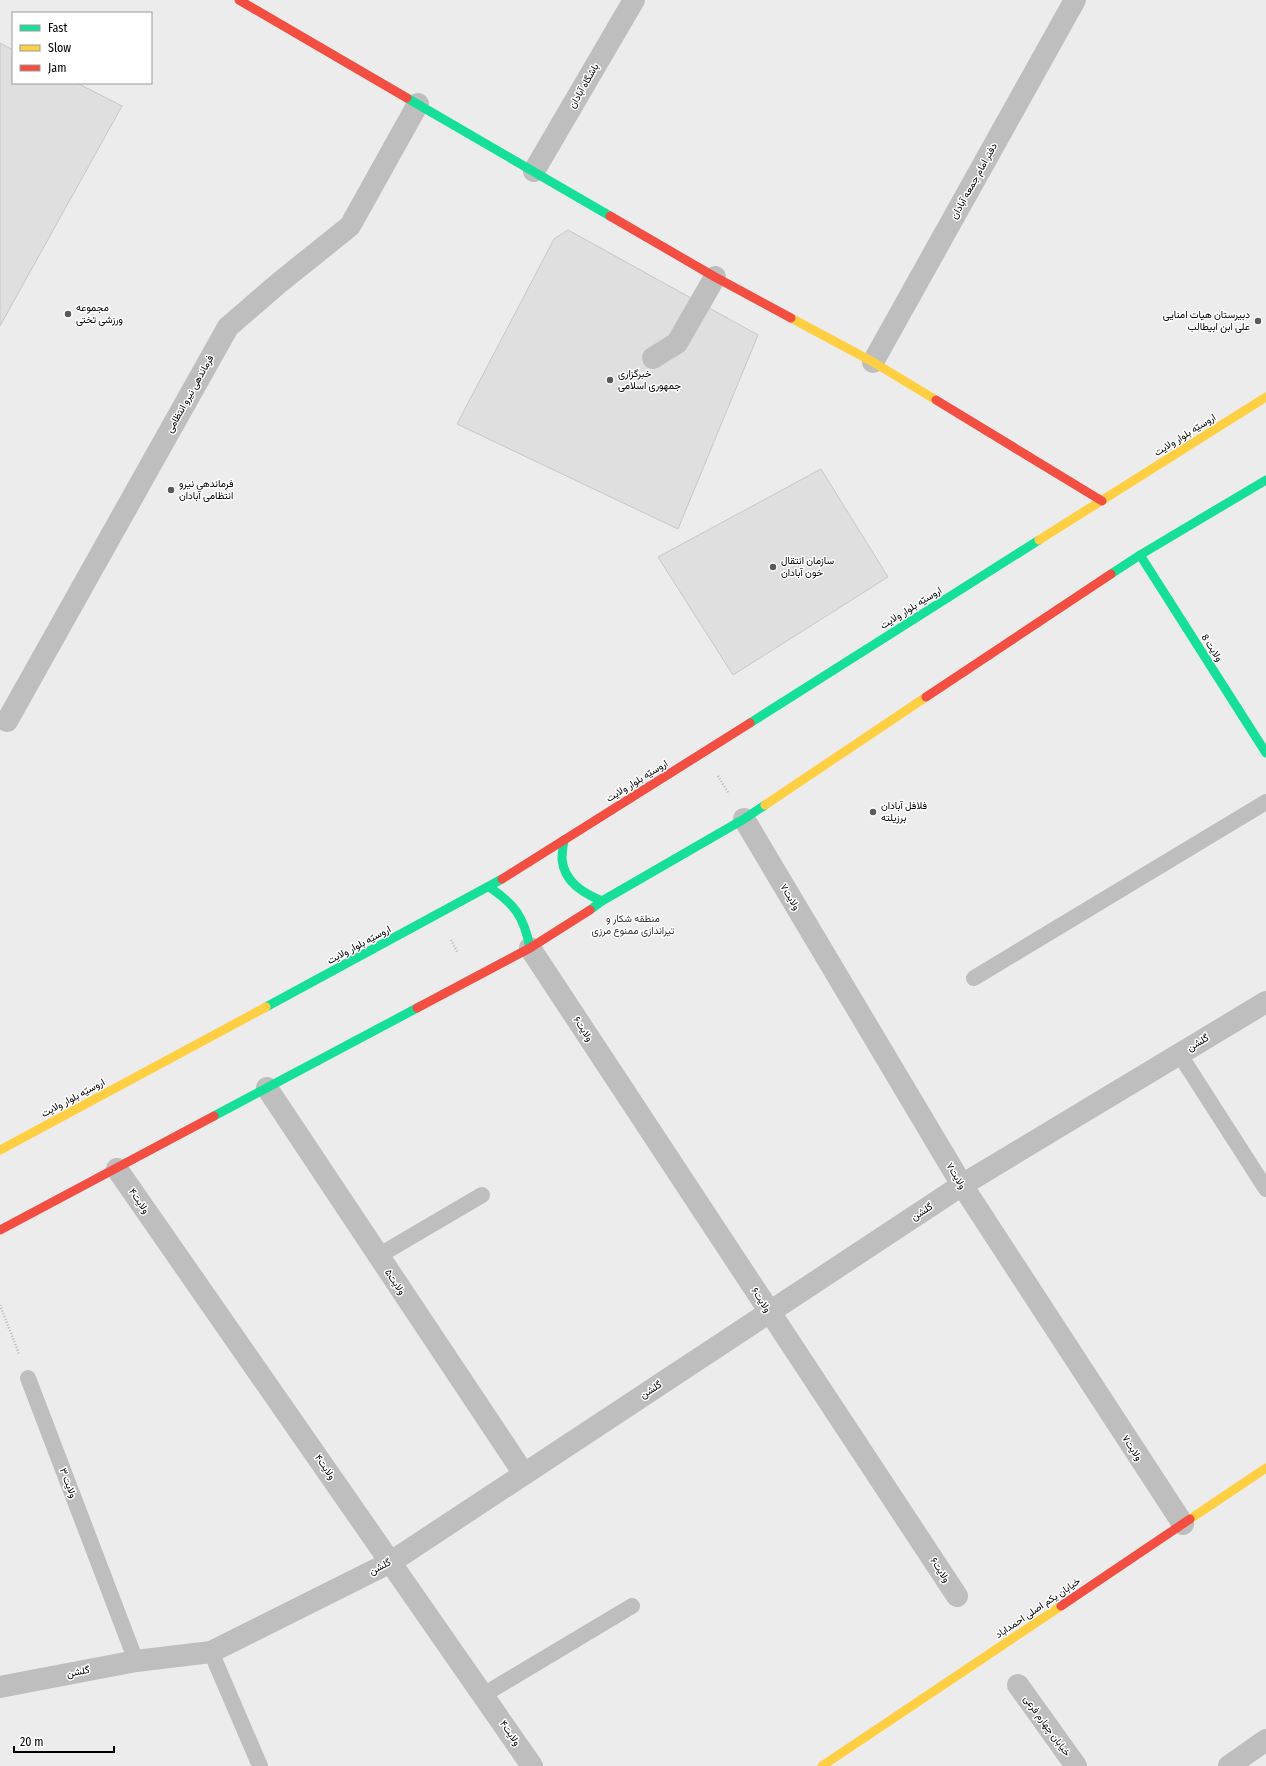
<svg xmlns="http://www.w3.org/2000/svg" width="1266" height="1766" font-family="'Fira Sans Condensed',Vazirmatn,sans-serif">
<style>
.green{fill:#ececec;fill-rule:evenodd}
.building{fill:#dfdfdf;stroke:#c7c7c7}
.lines{fill:none;stroke-linecap:round;stroke-linejoin:round}
.path{stroke:#b9b9b9;stroke-width:2.5;stroke-dasharray:1 2;stroke-linecap:butt}
.lane{stroke:#bebebe;stroke-width:16}
.street{stroke:#bebebe;stroke-width:22}
.fast{stroke:#16e098;stroke-width:9}
.slow{stroke:#ffcf43;stroke-width:9}
.jam{stroke:#f24e42;stroke-width:9}
.poi-dot{fill:#595959;stroke:#fff;stroke-width:1.5}
.labels{text-anchor:middle;dominant-baseline:central;stroke-width:3;stroke-linejoin:round;paint-order:stroke}
.street-label{font-size:10px;fill:#000;stroke:#fff}
.poi-label{font-size:10px;fill:#000;stroke:#fff;text-anchor:start}
.park-label{font-size:10px;fill:#333;stroke:#fff}
</style>
<rect width="100%" height="100%" fill="#fff"/>
<!-- green -->
<path class="green" d="M0,0H1266V1766H0ZM13,13H151V83H13Z"/>
<!-- building -->
<g class="building">
<polygon points="0,43 13,50 13,83 77,83 122,106 0,326"/>
<polygon points="568,230 758,335 678,529 457,424 554,239"/>
<polygon points="821,469 888,577 733,675 658,557"/>
</g>
<g class="lines">
<!-- path -->
<g class="path">
<polyline points="718,776 729,794"/>
<polyline points="451,940 458,953"/>
<polyline points="0,1305 19,1354"/>
</g>
<!-- lane -->
<g class="lane">
<polyline points="974,978 1266,802"/>
<polyline points="1180,1055 1266,1189"/>
<polyline points="378,1256 482,1195"/>
<polyline points="28,1378 136,1661"/>
<polyline points="211,1652 260,1766"/>
<polyline points="483,1695 632,1606"/>
</g>
<!-- street -->
<g class="street">
<polyline points="534,171 634,0"/>
<polyline points="653,358 677,343 715,277"/>
<polyline points="873,362 1075,0"/>
<polyline points="7,721 228,327 279,283 350,226 418,104"/>
<polyline points="744,819 962,1185 1183,1524"/>
<polyline points="530,948 957,1596"/>
<polyline points="267,1088 524,1474"/>
<polyline points="117,1169 532,1766"/>
<polyline points="1018,1685 1076,1766"/>
<polyline points="0,1687 136,1661 211,1652 391,1562 962,1185 1266,1002"/>
<polyline points="1229,1766 1266,1740"/>
</g>
<!-- fast -->
<g class="fast">
<polyline points="407,98 610,216"/>
<polyline points="1140,555 1266,753"/>
<polyline points="1111,574 1140,555 1266,480"/>
<polyline points="750,723 1039,540"/>
<path d="M564,840C563,846 562,853 562,859C564,882 583,893 602,901"/>
<path d="M489,887C515,904 524,917 530,948"/>
<polyline points="590,910 602,901 744,819 765,805"/>
<polyline points="266,1007 502,879"/>
<polyline points="214,1116 417,1008"/>
</g>
<!-- slow -->
<g class="slow">
<polyline points="791,318 873,362 936,400"/>
<polyline points="1039,540 1266,397"/>
<polyline points="765,805 926,697"/>
<polyline points="0,1150 266,1007"/>
<polyline points="1190,1519 1266,1468"/>
<polyline points="822,1766 1061,1606"/>
</g>
<!-- jam -->
<g class="jam">
<polyline points="239,0 407,98"/>
<polyline points="610,216 715,277 791,318"/>
<polyline points="936,400 1102,501"/>
<polyline points="926,697 1111,574"/>
<polyline points="502,879 750,723"/>
<polyline points="417,1008 530,948 590,910"/>
<polyline points="0,1230 214,1116"/>
<polyline points="1061,1606 1190,1519"/>
</g>
</g>
<!-- markers -->
<g class="poi-dot">
<circle cx="68" cy="314" r="4"/>
<circle cx="1258" cy="321" r="4"/>
<circle cx="610" cy="380" r="4"/>
<circle cx="171" cy="490" r="4"/>
<circle cx="773" cy="567" r="4"/>
<circle cx="873" cy="812" r="4"/>
</g>
<g class="labels">
<!-- street labels -->
<g class="street-label">
<text transform="translate(584 86) rotate(-60)">باشگاه آبادان</text>
<text transform="translate(974 181) rotate(-61)">دفتر امام جمعه آبادان</text>
<text transform="translate(190 394) rotate(-61)">فرماندهی نیرو انتظامی</text>
<text transform="translate(1185 435) rotate(-32)">اروسیّه بلوار ولایت</text>
<text transform="translate(911 608) rotate(-32)">اروسیّه بلوار ولایت</text>
<text transform="translate(1212 648) rotate(57)">ولایت 8</text>
<text transform="translate(637 781) rotate(-32)">اروسیّه بلوار ولایت</text>
<text transform="translate(790 897) rotate(59)">ولایت۷</text>
<text transform="translate(359 945) rotate(-28)">اروسیّه بلوار ولایت</text>
<text transform="translate(583 1029) rotate(57)">ولایت۶</text>
<text transform="translate(1198 1043) rotate(-31)">گلشن</text>
<text transform="translate(73 1098) rotate(-28)">اروسیّه بلوار ولایت</text>
<text transform="translate(956 1176) rotate(59)">ولایت۷</text>
<text transform="translate(139 1201) rotate(55)">ولایت۴</text>
<text transform="translate(922 1212) rotate(-33)">گلشن</text>
<text transform="translate(395 1282) rotate(56)">ولایت۵</text>
<text transform="translate(761 1300) rotate(57)">ولایت۶</text>
<text transform="translate(651 1390) rotate(-33)">گلشن</text>
<text transform="translate(1132 1448) rotate(57)">ولایت۷</text>
<text transform="translate(325 1467) rotate(55)">ولایت۴</text>
<text transform="translate(68 1483) rotate(69)">ولایت ۳</text>
<text transform="translate(380 1567) rotate(-28)">گلشن</text>
<text transform="translate(940 1570) rotate(57)">ولایت۶</text>
<text transform="translate(1038 1608) rotate(-34)">خیابان یکم اصلی احمداباد</text>
<text transform="translate(78 1672) rotate(-11)">گلشن</text>
<text transform="translate(1047 1726) rotate(54)">خیابان چهارم فرعی</text>
<text transform="translate(510 1733) rotate(55)">ولایت۴</text>
</g>
<!-- poi labels -->
<g class="poi-label">
<text x="76" y="308">مجموعه<tspan x="76" dy="12">ورزشی تختی</tspan></text>
<text x="1250" y="315" text-anchor="end">دبیرستان هیات امنایی<tspan x="1250" dy="12">علی ابن ابیطالب</tspan></text>
<text x="618" y="374">خبرگزاری<tspan x="618" dy="12">جمهوری اسلامی</tspan></text>
<text x="179" y="484">فرماندهی نیرو<tspan x="179" dy="12">انتظامی آبادان</tspan></text>
<text x="781" y="561">سازمان انتقال<tspan x="781" dy="12">خون آبادان</tspan></text>
<text x="881" y="806">فلافل آبادان<tspan x="881" dy="12">برزیلته</tspan></text>
</g>
<!-- park labels -->
<g class="park-label">
<text x="633" y="919">منطقه شکار و<tspan x="633" dy="12">تیراندازی ممنوع مرزی</tspan></text>
</g>
</g>
<!-- legend -->
<rect x="12" y="12" width="140" height="72" fill="#ffffff" stroke="#999999"/>
<rect x="20" y="25" width="20" height="6" fill="#16e098" stroke="#999999"/>
<text x="48" y="32" font-size="12" fill="#000000">Fast</text>
<rect x="20" y="45" width="20" height="6" fill="#ffcf43" stroke="#999999"/>
<text x="48" y="52" font-size="12" fill="#000000">Slow</text>
<rect x="20" y="65" width="20" height="6" fill="#f24e42" stroke="#999999"/>
<text x="48" y="72" font-size="12" fill="#000000">Jam</text>
<!-- scale -->
<path d="M14 1746v6h100v-6" fill="none" stroke="#000000" stroke-width="2"/>
<text x="20" y="1746" font-size="12" fill="#000000" stroke="#ffffff" stroke-width="3" paint-order="stroke">20 m</text>
</svg>
